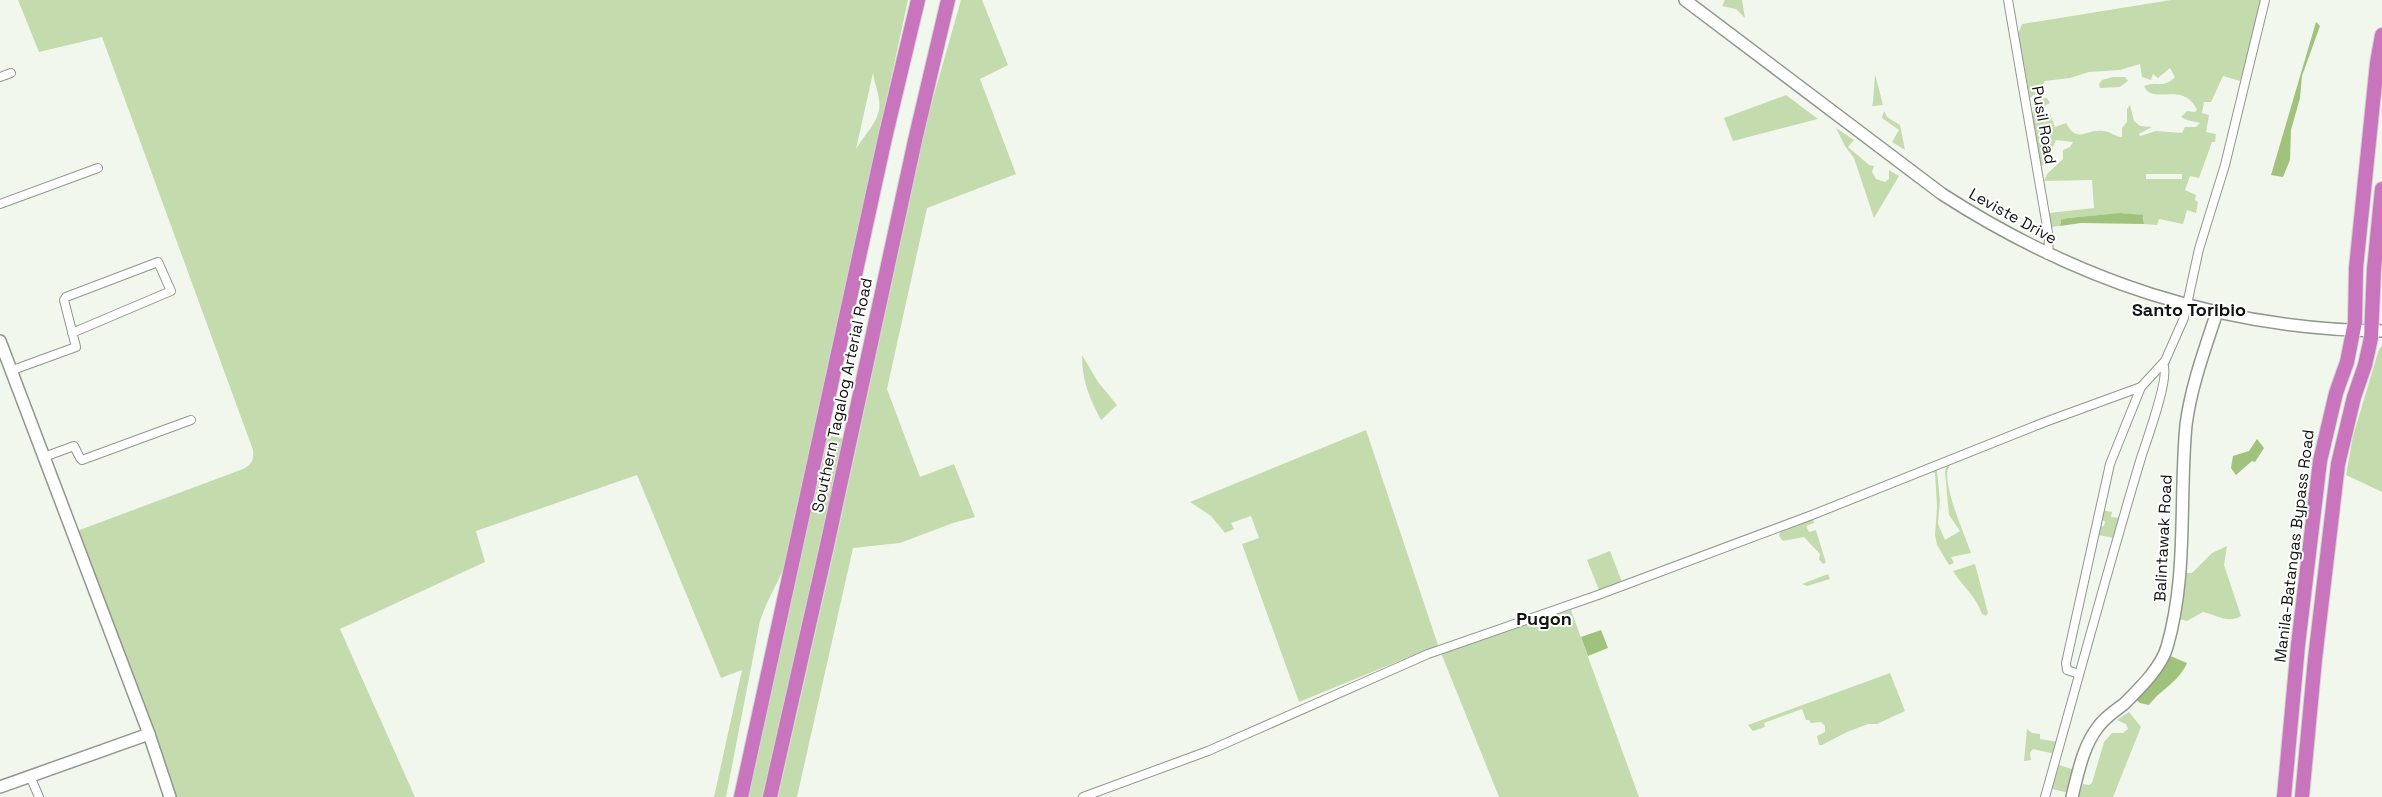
<svg xmlns="http://www.w3.org/2000/svg" width="2382" height="797" font-family="'Space Grotesk',sans-serif">
<style>
.green{fill:#c4dbad;fill-rule:evenodd}
.forest{fill:#a0c27c}
.lines{fill:none;stroke-linecap:round;stroke-linejoin:round}
.street-casing{stroke:#92968e;stroke-width:10}
.secondary-casing{stroke:#92968e;stroke-width:14}
.highway-casing{stroke:#d4d4d4;stroke-width:16}
.street{stroke:#fff;stroke-width:8}
.secondary{stroke:#fff;stroke-width:11}
.highway{stroke:#c975bd;stroke-width:14}
.labels{text-anchor:middle;dominant-baseline:central;stroke-width:4;stroke-linejoin:round;paint-order:stroke}
.street-label{font-size:16px;fill:#10120f;stroke:#fff}
.neighbourhood-label{font-size:18px;font-weight:bold;fill:#10120f;stroke:#fff}
</style>
<rect width="100%" height="100%" fill="#f2f7ee"/>
<!-- green -->
<g class="green">
<path d="M18,0H908L788,556C781,579 767,599 760,621L726,797H714L742,670L721,678L637,475L476,531L485,562L340,629L415,797H172L77,531L243,469C252,464 254,460 253,450L102,37L39,52ZM873,73C874,82 878,91 879,100C882,120 865,133 856,149Z"/>
<polygon points="961,0 982,0 1008,65 980,79 1016,174 927,208 887,389 920,477 954,464 975,517 953,523 900,543 853,548 797,797 778,797 832,560 928,116"/>
<polygon points="1725,0 1742,0 1745,18 1736,9 1722,6"/>
<path d="M2171,0H2262L2240,81L2223,76L2211,102H2204L2202,113L2209,115L2206,132L2216,134L2215,142H2212L2199,178L2190,176L2185,190L2196,195L2195,200L2198,202L2196,213L2187,210L2183,224L2159,219L2157,225L2144,224V217L2123,213L2068,218L2060,222V226L2051,227L2049,213L2094,208L2092,180L2044,181L2047,174L2063,159V150L2070,147L2073,142L2056,140L2045,165H2041L2032,115L2034,106L2043,98H2047L2050,103L2042,107L2041,120L2050,114L2055,127L2066,123C2078,145 2085,128 2104,131C2111,132 2116,137 2122,137V128L2127,122V109L2130,105L2134,121L2140,126L2152,127L2139,134L2140,136L2156,131L2182,133L2185,127H2196L2200,123L2187,120L2181,117L2187,111L2195,112L2197,110C2184,80 2152,106 2144,86C2158,81 2163,89 2175,77L2170,68L2158,78L2153,74L2151,80L2142,77L2140,64L2120,70L2089,72L2070,78L2045,81L2039,91L2030,98L2018,34L2022,24ZM2146,174H2182V179H2146Z"/>
<polygon points="1875,74 1883,105 1872,106 1873,102"/>
<polygon points="2113,77 2125,77 2128,81 2120,87 2100,88 2099,84 2102,80"/>
<polygon points="1786,95 1818,119 1733,141 1724,118"/>
<polygon points="1884,111 1887,117 1900,125 1905,150 1892,142 1899,130 1882,118"/>
<polygon points="1836,128 1854,140 1848,147 1869,165 1874,166 1872,172 1876,179 1885,182 1889,179 1889,170 1899,176 1874,218 1854,158 1845,146"/>
<polygon points="2382,346 2382,492 2346,475 2353,436 2379,349"/>
<path d="M1082,355L1098,382L1117,405L1101,420C1089,397 1082,381 1082,355Z"/>
<polygon points="1366,430 1438,645 1299,702 1242,544 1259,538 1251,516 1231,523 1234,529 1225,533 1211,516 1190,502"/>
<polygon points="828,435 845,439 765,797 747,797"/>
<path d="M1951,464C1937,475 1966,537 1971,553L1951,557L1954,563L1949,565L1937,545L1935,535L1937,507L1935,473L1932,472L1937,471L1940,500L1938,524L1945,540L1960,531L1949,515L1945,472L1946,467Z"/>
<polygon points="2102,510 2112,512 2111,517 2120,518 2114,538 2098,535 2099,526 2104,526 2105,521 2100,520"/>
<polygon points="1813,519 1814,523 1806,526 1809,532 1816,530 1826,563 1823,564 1819,559 1820,554 1804,537 1783,541 1779,536 1781,530"/>
<path d="M2227,546L2224,565L2241,616C2228,624 2217,615 2203,612L2187,621L2176,618L2183,573H2192L2212,553Z"/>
<polygon points="1610,551 1622,582 1599,590 1587,560"/>
<path d="M1975,564L1988,613L1986,616L1982,614C1976,596 1963,587 1953,571Z"/>
<polygon points="1828,574 1830,579 1807,586 1802,584"/>
<polygon points="1571,610 1639,797 1499,797 1441,653"/>
<polygon points="1890,673 1905,711 1877,724 1868,724 1847,732 1822,745 1819,745 1817,736 1825,732 1825,726 1821,722 1811,723 1809,720 1806,720 1802,709 1764,723 1765,727 1753,731 1748,725"/>
<polygon points="2129,712 2141,727 2113,797 2079,797 2083,784 2089,785 2092,783 2104,742 2112,733 2123,733 2128,729 2126,724 2117,720"/>
<polygon points="2027,729 2032,733 2040,734 2040,739 2058,742 2055,754 2033,749 2030,753 2031,760 2024,761"/>
<polygon points="2059,765 2075,770 2069,793 2052,789"/>
</g>
<!-- forest -->
<g class="forest">
<polygon points="2316,22 2320,26 2302,76 2300,98 2291,130 2290,160 2283,177 2271,175"/>
<polygon points="2120,213 2143,215 2144,224 2081,223 2060,226 2061,220 2068,218"/>
<polygon points="2257,439 2264,448 2255,462 2252,461 2236,475 2231,468 2233,456 2249,451"/>
<polygon points="1601,630 1608,648 1588,656 1581,637"/>
<path d="M2168,655L2187,663C2179,682 2161,689 2149,705L2140,703L2134,698Z"/>
</g>
<g class="lines">
<!-- street casing -->
<g class="street-casing">
<g id="street">
<polyline points="2008,0 2049,238 2048,255"/>
<polyline points="0,77 11,73"/>
<polyline points="0,204 98,168"/>
<polyline points="10,371 76,347 64,300 66,297 158,262 171,291 72,333"/>
<polyline points="44,457 74,446 80,458 82,460 191,420"/>
<polyline points="2079,674 2067,670 2066,663 2110,464 2141,387 2165,361 2184,318 2199,249 2225,165 2265,0"/>
<polyline points="30,776 39,797"/>
<polyline points="1083,797 1208,751 1428,654 1598,595 1812,515 2045,422 2141,387"/>
<path d="M2045,797C2077,684 2107,571 2141,458C2146,442 2171,375 2163,364"/>
</g>
</g>
<!-- secondary casing -->
<g class="secondary-casing">
<g id="secondary">
<path d="M1685,0L1942,194C2077,281 2220,329 2382,331"/>
<polyline points="0,341 149,734 170,797"/>
<polyline points="0,787 149,734"/>
<path d="M2072,797C2078,773 2083,746 2098,727C2105,717 2115,711 2124,704C2139,689 2161,668 2167,647C2188,575 2179,499 2186,425C2191,386 2205,349 2217,312"/>
</g>
</g>
<!-- highway casing -->
<g class="highway-casing">
<g id="highway">
<polyline points="741,797 885,138 918,0"/>
<polyline points="770,797 826,550 916,136 948,0"/>
<polyline points="2284,797 2298,645 2320,461 2336,393 2347,362 2355,322 2356,268 2377,63 2382,35"/>
<polyline points="2302,797 2315,659 2338,464 2354,397 2365,365 2371,338 2374,269 2382,189"/>
</g>
</g>
<!-- street -->
<use href="#street" class="street"/>
<!-- secondary -->
<use href="#secondary" class="secondary"/>
<!-- highway -->
<use href="#highway" class="highway"/>
</g>
<g class="labels">
<!-- street labels -->
<g class="street-label">
<text transform="translate(2044 125) rotate(80)">Pusil Road</text>
<text transform="translate(2013 216) rotate(29)">Leviste Drive</text>
<text transform="translate(842 395) rotate(-78)">Southern Tagalog Arterial Road</text>
<text transform="translate(2163 538) rotate(-87)">Balintawak Road</text>
<text transform="translate(2294 546) rotate(-83)">Manila-Batangas Bypass Road</text>
</g>
<!-- neighbourhood labels -->
<g class="neighbourhood-label">
<text x="2189" y="309">Santo Toribio</text>
<text x="1544" y="618">Pugon</text>
</g>
</g>
</svg>
